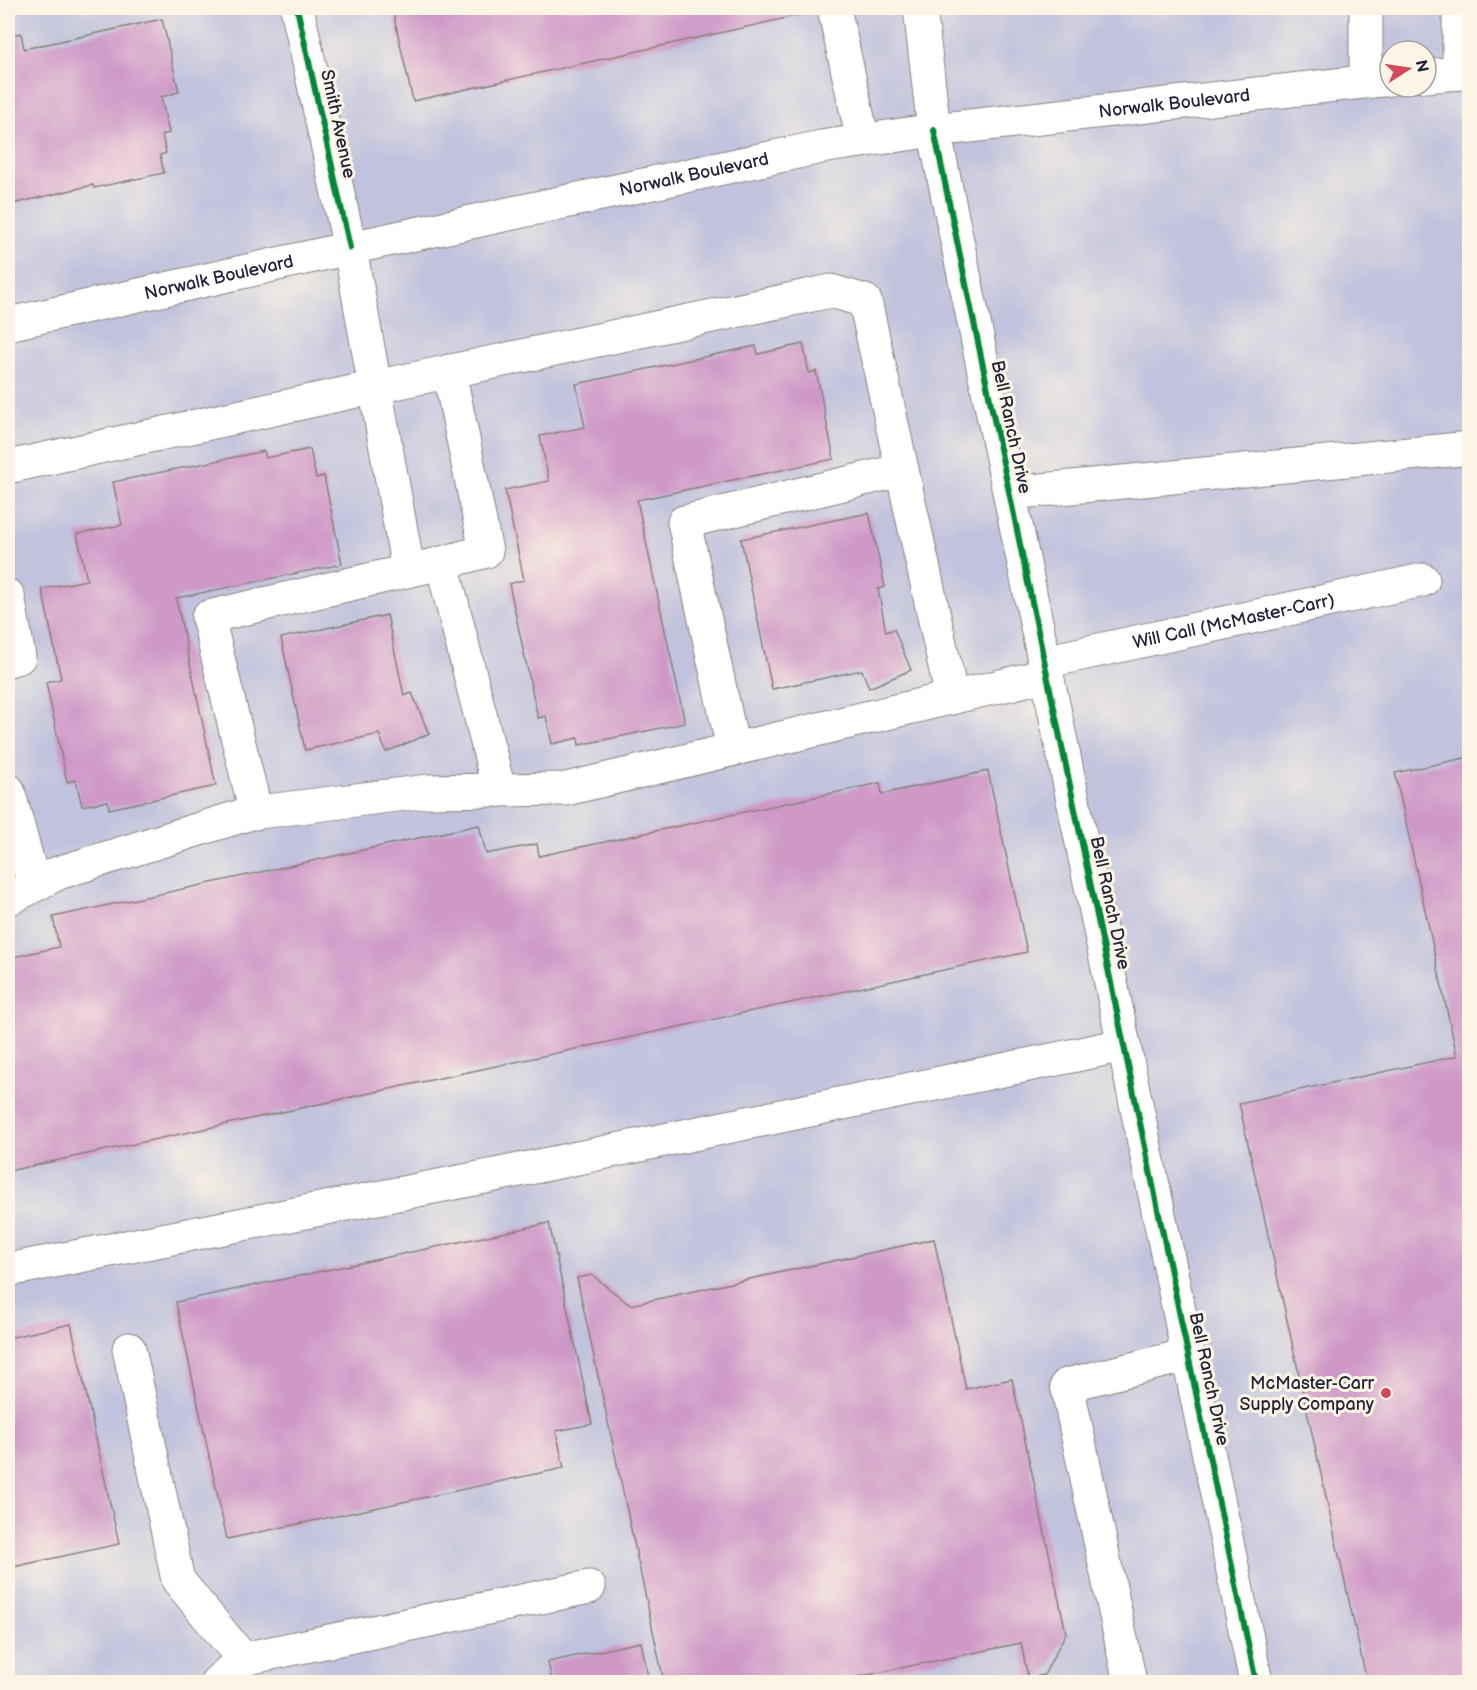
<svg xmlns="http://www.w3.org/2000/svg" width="1477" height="1690" font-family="'Balsamiq Sans',sans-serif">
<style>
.industrial{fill:#c1c2dd;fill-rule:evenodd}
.building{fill:#cf99c7}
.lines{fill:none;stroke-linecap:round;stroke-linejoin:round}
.minor-casing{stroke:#88807c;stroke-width:35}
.major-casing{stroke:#88807c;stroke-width:35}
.minor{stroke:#fff;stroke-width:33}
.major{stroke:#fff;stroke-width:33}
.cycleway-casing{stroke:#fcf5e5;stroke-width:10}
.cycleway{stroke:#00873e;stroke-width:6}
.poi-dot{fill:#d1495b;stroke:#fcf5e5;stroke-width:2}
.labels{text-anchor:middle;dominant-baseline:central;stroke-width:6;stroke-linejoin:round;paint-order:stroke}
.street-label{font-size:18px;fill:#22223b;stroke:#fcf5e5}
.poi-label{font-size:18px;fill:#22223b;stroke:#fcf5e5;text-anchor:end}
</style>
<rect width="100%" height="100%" fill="#fcf5e5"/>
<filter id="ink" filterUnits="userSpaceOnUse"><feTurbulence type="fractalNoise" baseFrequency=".0167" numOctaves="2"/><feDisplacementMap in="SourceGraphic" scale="12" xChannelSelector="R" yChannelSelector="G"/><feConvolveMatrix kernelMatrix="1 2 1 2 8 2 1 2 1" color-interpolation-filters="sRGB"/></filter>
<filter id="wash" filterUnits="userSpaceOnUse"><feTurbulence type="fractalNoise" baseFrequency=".008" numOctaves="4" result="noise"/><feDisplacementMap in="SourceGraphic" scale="24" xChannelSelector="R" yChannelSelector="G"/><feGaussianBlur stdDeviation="1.35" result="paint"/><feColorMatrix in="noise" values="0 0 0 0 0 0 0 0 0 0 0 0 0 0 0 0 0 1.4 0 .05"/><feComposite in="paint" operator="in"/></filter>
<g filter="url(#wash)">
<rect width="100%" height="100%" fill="#eedebc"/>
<!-- industrial -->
<path class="industrial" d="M8,8H1469V1682H8ZM1390,51H1426V87H1390Z"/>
<g id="blocks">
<!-- building -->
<g class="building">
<polygon points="392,8 798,8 800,15 413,101"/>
<polygon points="162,19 179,92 161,97 169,133 162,135 166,153 160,155 164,173 94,188 93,185 8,205 8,36 21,33 24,49"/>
<polygon points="803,344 809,373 816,371 834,459 637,500 685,723 579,745 578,738 552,744 546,716 538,718 509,584 524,580 505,490 549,481 540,436 585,427 576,384 756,346 758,354"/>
<polygon points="310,449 316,478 324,476 342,564 176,598 216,786 109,809 108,801 82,806 76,780 67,782 46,682 61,679 42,589 87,580 77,534 122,525 113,482 264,451 266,458"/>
<polygon points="869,513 885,587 878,589 886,632 894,629 911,670 869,688 862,670 772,689 741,539"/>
<polygon points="387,615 404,696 412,693 429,734 386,752 379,734 305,750 281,638"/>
<polygon points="1470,757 1470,1682 1367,1682 1239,1103 1457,1056 1395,773"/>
<polygon points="988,771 1027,952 8,1171 8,970 10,969 8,958 59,947 53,917 479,825 486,854 537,844 539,856 880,783 882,794"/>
<polygon points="549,1223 592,1424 556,1431 564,1468 227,1539 176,1302"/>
<polygon points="934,1239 966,1389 1012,1379 1066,1633 1044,1675 1028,1678 1021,1643 833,1682 664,1682 577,1278 592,1275 630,1305"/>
<polygon points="71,1324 119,1544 8,1568 8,1338"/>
<polygon points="641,1642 649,1682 552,1682 548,1662"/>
</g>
</g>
</g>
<g filter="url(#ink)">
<use href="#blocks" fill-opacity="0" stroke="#88807c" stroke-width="1.5"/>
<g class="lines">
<!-- minor casing -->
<g class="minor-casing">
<g id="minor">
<polyline points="834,8 863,141"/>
<polyline points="920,8 934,130 1256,1682"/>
<polyline points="1459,73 1459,8"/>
<polyline points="1366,81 1366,8"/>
<polyline points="8,467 375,387 350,248 297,8"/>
<polyline points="1010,493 1470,448"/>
<polyline points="442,563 499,790"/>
<polyline points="408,569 375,387 831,291 865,301 952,698"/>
<polyline points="8,596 19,657 8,660"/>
<path id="s1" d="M1044,662L1423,580"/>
<polyline points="733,749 684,522 902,470"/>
<polyline points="8,790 34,885"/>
<polyline points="256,813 208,617 442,563 486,551 449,371"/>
<polyline points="8,899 58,873 251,813 429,791 566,789 1047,675"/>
<polyline points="8,1270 505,1173 1124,1045"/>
<polyline points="129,1349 178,1580 243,1659"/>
<polyline points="217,1682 243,1659 589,1587"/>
<polyline points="1130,1682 1067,1385 1188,1355"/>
</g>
</g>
<!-- major casing -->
<g class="major-casing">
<g id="major">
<polyline points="1426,76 1470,72"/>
<path id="s2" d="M8,324L350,248L821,147L934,130L1390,79"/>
</g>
</g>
<!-- minor -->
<use href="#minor" class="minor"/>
<!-- major -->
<use href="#major" class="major"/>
<!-- cycleway casing -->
<g class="cycleway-casing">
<g id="cycleway">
<polyline points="297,8 350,248"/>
<polyline points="934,130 1256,1682"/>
</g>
</g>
<!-- cycleway -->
<use href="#cycleway" class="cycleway"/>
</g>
</g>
<!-- markers -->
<circle class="poi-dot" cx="1386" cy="1393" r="6"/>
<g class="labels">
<!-- street labels -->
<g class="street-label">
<text stroke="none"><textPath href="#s2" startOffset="1188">Norwalk Boulevard</textPath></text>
<text transform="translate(338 124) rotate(78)">Smith Avenue</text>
<text stroke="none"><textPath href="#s2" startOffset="702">Norwalk Boulevard</textPath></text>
<text stroke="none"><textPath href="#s2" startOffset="216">Norwalk Boulevard</textPath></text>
<text transform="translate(1011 427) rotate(78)">Bell Ranch Drive</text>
<text stroke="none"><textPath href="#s1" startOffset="194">Will Call (McMaster-Carr)</textPath></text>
<text transform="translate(1110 903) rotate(78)">Bell Ranch Drive</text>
<text transform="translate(1209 1379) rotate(78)">Bell Ranch Drive</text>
</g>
<!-- poi labels -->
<g class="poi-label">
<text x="1374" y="1383">McMaster-Carr<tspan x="1374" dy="21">Supply Company</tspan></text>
</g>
</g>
<!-- margin -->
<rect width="1477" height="1690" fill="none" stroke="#fcf5e5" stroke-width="30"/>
<!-- north arrow -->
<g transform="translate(1408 69) rotate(78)"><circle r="28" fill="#fcf5e5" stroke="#a5a1a1" stroke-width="1.5"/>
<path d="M0-4.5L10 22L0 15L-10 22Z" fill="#d1495b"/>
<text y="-9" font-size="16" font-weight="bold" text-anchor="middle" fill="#22223b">N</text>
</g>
</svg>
